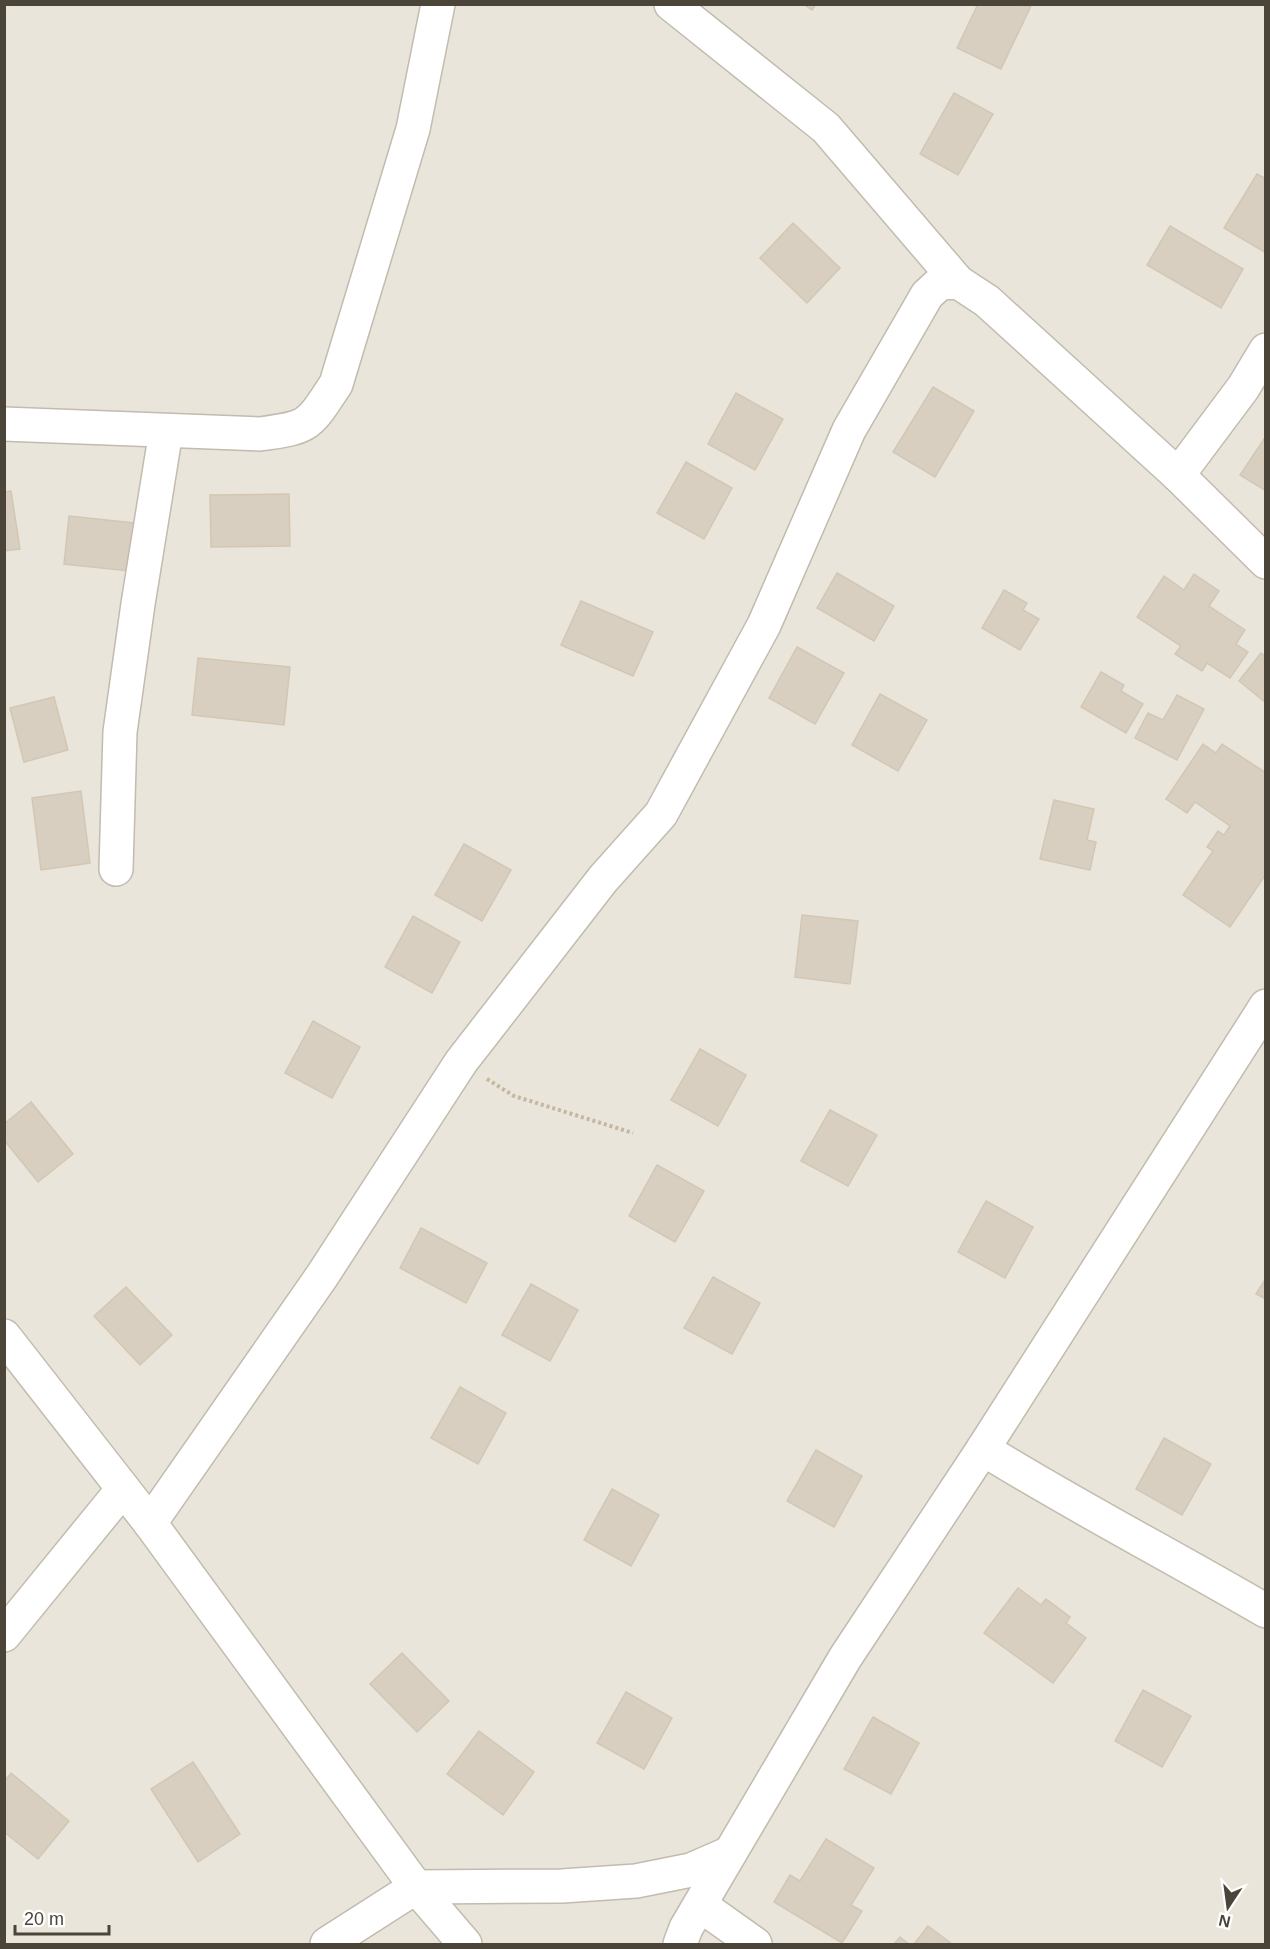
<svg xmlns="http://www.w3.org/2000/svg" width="1270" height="1949" font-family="Arial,sans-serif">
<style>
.residential{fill:#eae5da}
.building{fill:#d8cfc1;stroke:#d3c7b4;stroke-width:1.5}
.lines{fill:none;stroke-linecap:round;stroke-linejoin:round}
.minor-casing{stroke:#c2bbae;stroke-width:36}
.path{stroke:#c4b79f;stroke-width:4;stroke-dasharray:3 3;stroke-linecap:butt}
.minor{stroke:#fff;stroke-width:33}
</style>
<rect width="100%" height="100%" fill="#f6f3ec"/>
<!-- residential -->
<rect class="residential" x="5" y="5" width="1260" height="1939"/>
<!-- building -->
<g class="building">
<polygon points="803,4 816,4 812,10"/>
<polygon points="978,4 1031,6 1001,69 957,48"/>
<polygon points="954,93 993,114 958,175 920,154"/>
<polygon points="1257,174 1266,179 1266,253 1224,228"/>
<polygon points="793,223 840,268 807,303 760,258"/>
<polygon points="1170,226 1243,269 1221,308 1147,265"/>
<polygon points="933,387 974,411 935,477 893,452"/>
<polygon points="736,393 783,419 755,470 708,444"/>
<polygon points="1266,436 1266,491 1240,475"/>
<polygon points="686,462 732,488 704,539 657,513"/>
<polygon points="11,491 20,549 4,551 4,492"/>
<polygon points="289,494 290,546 211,547 210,495"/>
<polygon points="69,516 134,523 129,571 64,564"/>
<polygon points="837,573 894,606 874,641 817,608"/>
<polygon points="1194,574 1219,591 1209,606 1245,630 1236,644 1248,652 1230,678 1207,663 1202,671 1175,654 1181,646 1137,617 1164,576 1184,590"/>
<polygon points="1004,590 1027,603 1023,610 1039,619 1020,650 982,628"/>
<polygon points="581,601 653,632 633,676 561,645"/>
<polygon points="797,647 844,673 815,724 769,698"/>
<polygon points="1261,653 1266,657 1266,703 1239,681"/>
<polygon points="198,658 290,667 284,725 192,715"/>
<polygon points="1101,672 1124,685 1121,691 1143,704 1126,733 1081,707"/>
<polygon points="880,694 927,720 898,771 852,745"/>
<polygon points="1177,695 1204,709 1177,760 1135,738 1148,713 1163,720"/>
<polygon points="54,697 68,750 24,762 10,708"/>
<polygon points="1203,744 1216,753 1222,744 1266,773 1266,874 1230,927 1183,895 1213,851 1207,847 1218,831 1224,835 1230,826 1195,802 1187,813 1166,799"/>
<polygon points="81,791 90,863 41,870 32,798"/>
<polygon points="1054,800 1094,809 1087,840 1096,842 1090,870 1040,859"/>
<polygon points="464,844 511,870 482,921 435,895"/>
<polygon points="802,915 858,921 850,984 795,977"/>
<polygon points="413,916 460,942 432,993 385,967"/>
<polygon points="313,1021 360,1047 332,1098 285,1073"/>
<polygon points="700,1049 746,1075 718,1126 671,1100"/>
<polygon points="31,1102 73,1154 38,1182 4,1140 4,1124"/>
<polygon points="830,1110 877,1135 848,1186 801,1161"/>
<polygon points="657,1165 704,1191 675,1242 629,1216"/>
<polygon points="986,1201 1033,1227 1005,1278 958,1252"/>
<polygon points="421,1228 487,1263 466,1303 400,1268"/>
<polygon points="713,1277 760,1303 732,1354 684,1328"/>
<polygon points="1266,1278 1266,1299 1256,1294"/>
<polygon points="531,1284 578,1310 550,1361 502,1335"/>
<polygon points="126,1287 172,1335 140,1365 94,1316"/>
<polygon points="460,1387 506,1413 478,1464 431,1438"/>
<polygon points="1164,1438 1211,1464 1182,1515 1136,1489"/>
<polygon points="816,1450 862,1476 834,1527 787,1501"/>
<polygon points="612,1489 659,1515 631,1566 584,1540"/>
<polygon points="1018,1588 1041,1605 1046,1599 1070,1617 1066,1623 1086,1638 1053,1683 984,1633"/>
<polygon points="402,1653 449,1701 417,1732 370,1684"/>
<polygon points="1143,1690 1191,1716 1162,1767 1115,1741"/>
<polygon points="626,1692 672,1718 644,1769 597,1743"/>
<polygon points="873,1717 919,1743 891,1794 844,1769"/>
<polygon points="479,1731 534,1772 503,1815 447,1774"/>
<polygon points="193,1762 240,1834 198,1862 151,1789"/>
<polygon points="11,1773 69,1821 38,1859 4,1832 4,1782"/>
<polygon points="826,1839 874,1868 851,1905 862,1911 842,1943 774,1902 790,1875 800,1881"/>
<polygon points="928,1926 952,1944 914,1944"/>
<polygon points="900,1937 909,1944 894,1944"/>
</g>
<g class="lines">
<!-- minor casing -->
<g class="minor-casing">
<g id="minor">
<polyline points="671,4 826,128 958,282"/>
<path d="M4,424L260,434C311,427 308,426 336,384L413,129L438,4"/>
<polyline points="1178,475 1243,388 1266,350"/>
<polyline points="116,869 120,732 138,604 166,431"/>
<polyline points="4,1336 150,1523 416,1887 465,1944"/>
<path d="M983,1449C1075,1506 1172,1556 1266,1611"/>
<polyline points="150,1523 322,1276 461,1062 603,879 661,814 764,625 849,430 927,295 940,283 958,282 987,301 1178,475 1266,562"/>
<polyline points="4,1635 123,1489"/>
<polyline points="700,1905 755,1944"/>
<polyline points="327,1944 416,1887 562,1886 636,1881 691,1870 730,1853"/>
<polyline points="680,1944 686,1928 845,1658 983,1449 1266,1006"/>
</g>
</g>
<!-- path -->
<polyline class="path" points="487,1079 514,1096 633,1133"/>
<!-- minor -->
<use href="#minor" class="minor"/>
</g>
<!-- border -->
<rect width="1270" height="1949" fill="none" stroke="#4b4439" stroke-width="12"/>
<!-- north arrow -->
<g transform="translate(1228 1907) rotate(193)" stroke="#ffffff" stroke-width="4.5" paint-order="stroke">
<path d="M0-4.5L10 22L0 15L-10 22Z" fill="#4b4439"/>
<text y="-9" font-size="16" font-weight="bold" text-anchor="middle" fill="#4b4439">N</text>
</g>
<!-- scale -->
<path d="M15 1925v9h94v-9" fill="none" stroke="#4b4439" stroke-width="3"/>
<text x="24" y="1925" font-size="18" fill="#4b4439" stroke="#ffffff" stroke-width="4.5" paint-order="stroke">20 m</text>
</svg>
